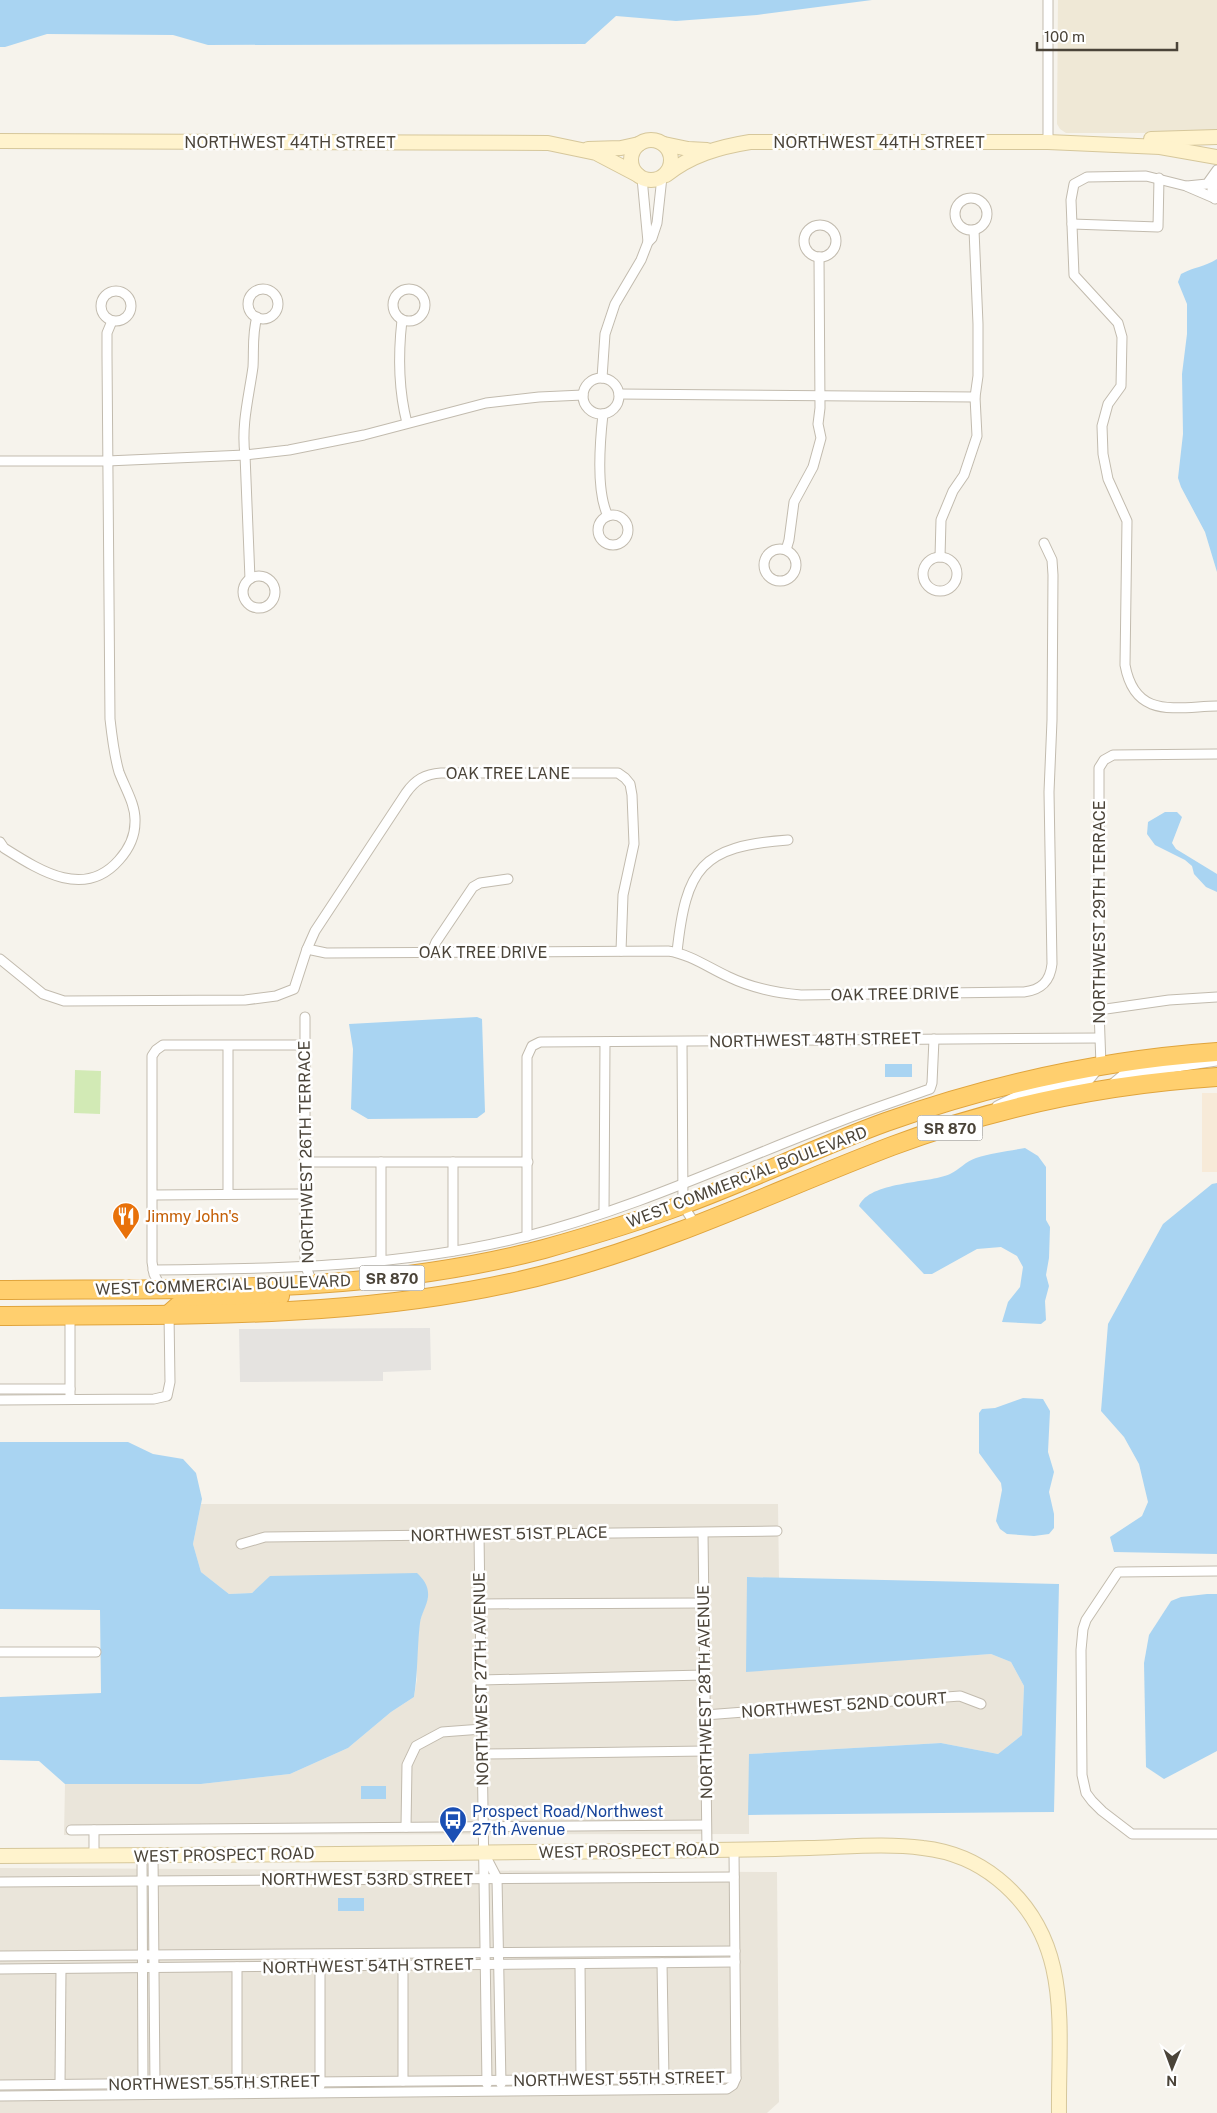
<svg xmlns="http://www.w3.org/2000/svg" width="1217" height="2113" font-family="'Public Sans',sans-serif">
<style>
.residential{fill:#eae5da}
.commercial{fill:#f7ead8}
.education{fill:#efe8d6}
.green{fill:#d2eab5}
.parking{fill:#e5e3e0}
.water{fill:#a9d4f2}
.lines{fill:none;stroke-linecap:round;stroke-linejoin:round}
.street-casing{stroke:#c2bbae;stroke-width:11}
.secondary-casing{stroke:#d6c79b;stroke-width:16}
.highway-casing{stroke:#e0a43c;stroke-width:20}
.street{stroke:#fff;stroke-width:9}
.secondary{stroke:#fff3cd;stroke-width:14}
.highway{stroke:#ffcf6e;stroke-width:18}
.labels{text-anchor:middle;dominant-baseline:central;stroke-width:5;stroke-linejoin:round;paint-order:stroke}
.shield{fill:#fff;stroke:#817c74;stroke-width:1}
.shield-label{font-size:15px;font-weight:bold;fill:#4b4439}
.street-label{font-size:16px;fill:#4b4439;stroke:#fff}
.food-label{font-size:16px;fill:#c56008;stroke:#fff;text-anchor:start}
.transit-label{font-size:16px;fill:#164399;stroke:#fff;text-anchor:start}
</style>
<rect width="100%" height="100%" fill="#f6f3ec"/>
<!-- residential -->
<g class="residential">
<polygon points="201,1504 778,1504 779,1578 747,1577 813,1666 991,1654 1011,1662 1024,1686 1022,1735 998,1754 941,1743 749,1754 749,1834 64,1835 65,1784 201,1784 290,1774 348,1748 391,1712 414,1697 417,1679 416,1660 420,1620 428,1597 271,1576 252,1593 229,1594 201,1572 193,1544"/>
<polygon points="0,1868 777,1872 779,2102 767,2113 0,2113"/>
</g>
<!-- commercial -->
<rect class="commercial" x="1202" y="1093" width="15" height="79"/>
<!-- education -->
<polygon class="education" points="1058,0 1217,0 1217,133 1066,133 1060,129 1057,124"/>
<!-- green -->
<polygon class="green" points="75,1070 101,1071 100,1114 74,1113"/>
<!-- parking -->
<polygon class="parking" points="430,1328 431,1370 383,1372 383,1381 240,1382 239,1329"/>
<!-- water -->
<g class="water">
<polygon points="0,0 872,0 757,15 676,21 616,16 585,44 208,45 173,35 47,34 5,47 0,47"/>
<path d="M1217,259V572L1205,532L1181,487L1178,478L1183,434L1182,374L1187,334V304L1178,282L1181,274C1194,267 1204,267 1217,259Z"/>
<polygon points="1165,812 1177,812 1182,817 1172,843 1176,849 1217,874 1217,892 1206,887 1194,874 1192,866 1185,860 1155,845 1147,834 1148,822"/>
<polygon points="477,1017 482,1019 485,1112 477,1118 368,1119 351,1109 353,1049 349,1024"/>
<rect x="885" y="1064" width="27" height="13"/>
<path d="M1025,1148L1038,1156L1046,1167V1220L1050,1227L1049,1258L1046,1275L1049,1286L1045,1301L1046,1320L1041,1324L1002,1322L1008,1302L1020,1287L1023,1267L1017,1256L1001,1247L977,1249L932,1274H924L859,1206C870,1181 927,1184 950,1174C959,1170 966,1161 976,1158C991,1153 1009,1151 1025,1148Z"/>
<polygon points="1217,1183 1217,1554 1114,1552 1110,1537 1142,1516 1148,1502 1139,1464 1124,1437 1101,1411 1108,1324 1163,1224 1212,1184"/>
<polygon points="1023,1398 1043,1399 1050,1411 1048,1452 1054,1472 1049,1492 1054,1514 1054,1528 1049,1534 1034,1536 1007,1534 1000,1529 996,1521 1002,1490 1001,1483 979,1453 979,1413 982,1409 995,1408"/>
<path d="M0,1442H128L153,1454L183,1459L196,1473L202,1499L193,1544L201,1572L229,1594L252,1593L270,1576L417,1573C424,1580 429,1586 428,1597C427,1606 421,1614 420,1623C417,1648 418,1673 414,1697L391,1712L348,1748L290,1774L201,1784H65L39,1761L0,1760V1697L101,1693L100,1610L0,1609Z"/>
<polygon points="747,1577 1059,1584 1054,1812 748,1815 749,1754 941,1743 998,1754 1022,1735 1024,1686 1011,1662 991,1654 746,1672"/>
<polygon points="1207,1594 1217,1594 1217,1751 1164,1779 1146,1767 1144,1663 1149,1635 1171,1601 1181,1597"/>
<rect x="361" y="1786" width="25" height="13"/>
<rect x="338" y="1898" width="26" height="13"/>
</g>
<g class="lines">
<!-- street casing -->
<g class="street-casing">
<g id="street">
<polyline points="1048,142 1048,0"/>
<polyline points="642,178 648,242"/>
<polyline points="1187,186 1207,184 1217,170"/>
<circle cx="971" cy="214" r="16"/>
<path d="M1214,198L1186,186L1146,176L1087,177L1074,184L1071,200L1074,275L1118,323L1122,337L1121,386L1108,404L1102,426L1103,454L1108,479L1127,521L1125,665C1135,719 1174,707 1217,706"/>
<polyline points="1215,199 1212,189 1217,182"/>
<polyline points="1072,224 1158,227 1159,178"/>
<circle cx="820" cy="241" r="16"/>
<circle cx="409" cy="305" r="16"/>
<circle cx="263" cy="304" r="15"/>
<circle cx="116" cy="306" r="15"/>
<path d="M257,317C252,333 254,351 253,367C249,396 241,425 245,455L289,450L364,435L486,403L539,397L583,395"/>
<path d="M402,320C398,355 398,388 407,423"/>
<polyline points="602,378 605,334 615,304 641,260 648,242 652,238 657,223 662,177"/>
<circle cx="601" cy="396" r="18"/>
<polyline points="619,394 975,397"/>
<path d="M603,414C600,441 596,492 608,516"/>
<polyline points="0,461 107,461 245,455 250,579"/>
<circle cx="613" cy="530" r="15"/>
<circle cx="780" cy="565" r="16"/>
<polyline points="786,550 789,540 794,502 813,467 821,438 818,424 820,408 819,257"/>
<polyline points="940,557 941,520 953,491 964,475 977,436 975,397 978,376 978,324 974,230"/>
<circle cx="940" cy="574" r="17"/>
<circle cx="259" cy="592" r="16"/>
<path d="M0,842L4,848C39,870 84,900 119,860C128,850 135,836 135,822C136,805 125,788 119,772C114,755 112,737 110,719L107,356V333L112,321"/>
<path d="M307,949L326,953L668,951C690,954 709,968 729,977C752,988 776,993 801,995L1024,992C1041,990 1050,982 1052,964L1049,792L1052,720L1053,575L1052,560L1044,543"/>
<polyline points="432,952 436,942 473,887 480,883 508,879"/>
<path d="M677,952C686,868 701,846 788,840"/>
<path d="M0,959L43,994L64,1001L245,1000L276,996L294,989L307,949L315,931L406,793C415,780 425,774 441,773H618L625,778L630,784L632,795L634,844L623,895L621,951"/>
<polyline points="1099,1010 1169,1000 1217,997"/>
<polyline points="305,1017 305,1258 306,1267 313,1285"/>
<polyline points="682,1042 683,1205 696,1226"/>
<polyline points="228,1046 228,1194"/>
<polyline points="1110,1086 1123,1075 1217,1061"/>
<polyline points="997,1106 1017,1096 1089,1080 1101,1065 1099,1010 1099,768 1104,760 1113,755 1217,754"/>
<polyline points="304,1162 528,1162"/>
<polyline points="381,1162 381,1261"/>
<polyline points="453,1162 453,1251"/>
<polyline points="153,1195 305,1194"/>
<polyline points="604,1212 605,1042"/>
<polyline points="527,1236 527,1057 532,1046 540,1042 1099,1038"/>
<path d="M153,1270C279,1269 403,1267 527,1236C634,1209 735,1161 838,1122C868,1110 899,1100 930,1089L932,1083L934,1039"/>
<polyline points="161,1288 154,1274 152,1262 152,1056 156,1050 163,1045 304,1045"/>
<polyline points="70,1315 70,1399"/>
<polyline points="0,1389 70,1389"/>
<polyline points="0,1400 154,1399 167,1396 170,1382 169,1314"/>
<polyline points="703,1533 707,1850"/>
<polyline points="479,1535 487,2084"/>
<polyline points="241,1544 265,1537 777,1531"/>
<polyline points="1217,1571 1118,1572 1086,1620 1083,1629 1081,1650 1082,1775 1086,1793 1092,1801 1102,1811 1132,1834 1217,1834"/>
<polyline points="480,1604 704,1603"/>
<polyline points="0,1652 96,1652"/>
<polyline points="480,1680 705,1675"/>
<polyline points="705,1715 960,1696 981,1704"/>
<polyline points="483,1754 706,1751"/>
<polyline points="406,1827 407,1765 416,1746 442,1732 482,1729"/>
<polyline points="71,1830 706,1825"/>
<polyline points="485,1855 497,1878 501,2084"/>
<polyline points="94,1856 94,1830"/>
<polyline points="142,1856 143,2087"/>
<polyline points="153,1856 155,2087"/>
<polyline points="0,1882 734,1877"/>
<polyline points="0,1956 735,1951"/>
<polyline points="320,1962 320,2086"/>
<polyline points="662,1963 664,2079"/>
<polyline points="580,1964 581,2080"/>
<polyline points="237,1967 237,2083"/>
<polyline points="0,1969 735,1962"/>
<polyline points="403,2081 403,1965"/>
<polyline points="60,2084 61,1969"/>
<polyline points="0,2085 736,2078"/>
<polyline points="0,2096 727,2089 733,2085 736,2078 734,1850"/>
</g>
</g>
<!-- secondary casing -->
<g class="secondary-casing">
<g id="secondary">
<polyline points="1151,139 1217,137"/>
<circle cx="651" cy="160" r="20"/>
<polyline points="0,141 548,143 596,153 638,175"/>
<polyline points="664,144 688,149 707,150"/>
<polyline points="588,149 621,148 639,144"/>
<path d="M666,175C691,155 719,147 750,142H1048L1160,147L1217,157"/>
<path d="M0,1856C211,1856 421,1853 632,1851C691,1850 750,1850 809,1848C847,1847 886,1843 923,1848C950,1851 977,1862 998,1879C1074,1940 1058,2027 1059,2113"/>
</g>
</g>
<!-- highway casing -->
<g class="highway-casing">
<g id="highway">
<path d="M0,1290C182,1288 366,1296 544,1249C590,1236 637,1222 682,1205C751,1180 817,1147 886,1122C993,1084 1103,1060 1217,1052"/>
<polyline points="169,1314 178,1306 188,1301 256,1300 280,1296"/>
<path d="M0,1316C188,1314 379,1321 563,1270C676,1239 782,1188 892,1146C996,1107 1107,1084 1217,1077"/>
</g>
</g>
<!-- street -->
<use href="#street" class="street"/>
<!-- secondary -->
<use href="#secondary" class="secondary"/>
<!-- highway -->
<use href="#highway" class="highway"/>
</g>
<!-- icons -->
<defs>
<g id="restaurant-pin" transform="scale(1.4375)"><path d="M0 17L-7.5 6A9.5 9.5 0 1 1 7.5 6Z" fill="#e8710a" stroke="#fff"/><path d="M-5-6h1v4h1v-4h1v4h1v-4h1v5L-1.5 .5V6h-2V.5L-5-1ZM5-6V6H3V1.5H1.5Q1.5-4 5-6Z" fill="#fff"/></g>
<g id="bus-pin" transform="scale(1.4375)"><path d="M0 17L-7.5 6A9.5 9.5 0 1 1 7.5 6Z" fill="#1a4fb4" stroke="#fff"/><path d="M-5-6H5V4H4V6H2V4H-2V6H-4V4H-5ZM-3.5-4V0h7V-4ZM-3.5 1.2v1.5H-2V1.2ZM2 1.2v1.5H3.5V1.2Z" fill="#fff"/></g>
</defs>
<g fill-rule="evenodd">
<use href="#restaurant-pin" x="126" y="1216"/>
<use href="#bus-pin" x="453" y="1820"/>
</g>
<g class="labels">
<!-- shield labels -->
<g class="shield">
<rect x="917.5" y="1115.5" width="65" height="25" rx="4"/>
<rect x="359.5" y="1265.5" width="65" height="25" rx="4"/>
</g>
<g class="shield-label">
<text x="950" y="1128">SR 870</text>
<text x="392" y="1278">SR 870</text>
</g>
<!-- street labels -->
<g class="street-label">
<text x="290" y="142">NORTHWEST 44TH STREET</text>
<text x="879" y="142">NORTHWEST 44TH STREET</text>
<text x="508" y="773">OAK TREE LANE</text>
<text transform="translate(1099 912) rotate(-90)">NORTHWEST 29TH TERRACE</text>
<text x="483" y="952">OAK TREE DRIVE</text>
<text transform="translate(895 994) rotate(-1)">OAK TREE DRIVE</text>
<text transform="translate(815 1040) rotate(-1)">NORTHWEST 48TH STREET</text>
<text transform="translate(306 1152) rotate(-91)">NORTHWEST 26TH TERRACE</text>
<text transform="translate(747 1177) rotate(-21)">WEST COMMERCIAL BOULEVARD</text>
<text transform="translate(223 1285) rotate(-2)">WEST COMMERCIAL BOULEVARD</text>
<text transform="translate(509 1534) rotate(-1)">NORTHWEST 51ST PLACE</text>
<text transform="translate(481 1679) rotate(-91)">NORTHWEST 27TH AVENUE</text>
<text transform="translate(705 1692) rotate(-91)">NORTHWEST 28TH AVENUE</text>
<text transform="translate(844 1705) rotate(-4)">NORTHWEST 52ND COURT</text>
<text transform="translate(629 1851) rotate(-1)">WEST PROSPECT ROAD</text>
<text transform="translate(224 1855) rotate(-1)">WEST PROSPECT ROAD</text>
<text x="367" y="1879">NORTHWEST 53RD STREET</text>
<text transform="translate(368 1966) rotate(-1)">NORTHWEST 54TH STREET</text>
<text transform="translate(619 2079) rotate(-1)">NORTHWEST 55TH STREET</text>
<text transform="translate(214 2083) rotate(-1)">NORTHWEST 55TH STREET</text>
</g>
<!-- food labels -->
<g class="food-label">
<text x="145" y="1216">Jimmy John's</text>
</g>
<!-- transit labels -->
<g class="transit-label">
<text x="472" y="1811">Prospect Road/Northwest<tspan x="472" dy="18">27th Avenue</tspan></text>
</g>
</g>
<!-- north arrow -->
<g transform="translate(1172 2068) rotate(181)" stroke="#ffffff" stroke-width="4" paint-order="stroke">
<path d="M0-4L9 19L0 12L-9 19Z" fill="#4b4439"/>
<text y="-8" font-size="14" font-weight="bold" text-anchor="middle" fill="#4b4439">N</text>
</g>
<!-- scale -->
<path d="M1037 42v8h140v-8" fill="none" stroke="#4b4439" stroke-width="2.5"/>
<text x="1044" y="42" font-size="15" fill="#4b4439" stroke="#ffffff" stroke-width="4" paint-order="stroke">100 m</text>
</svg>
